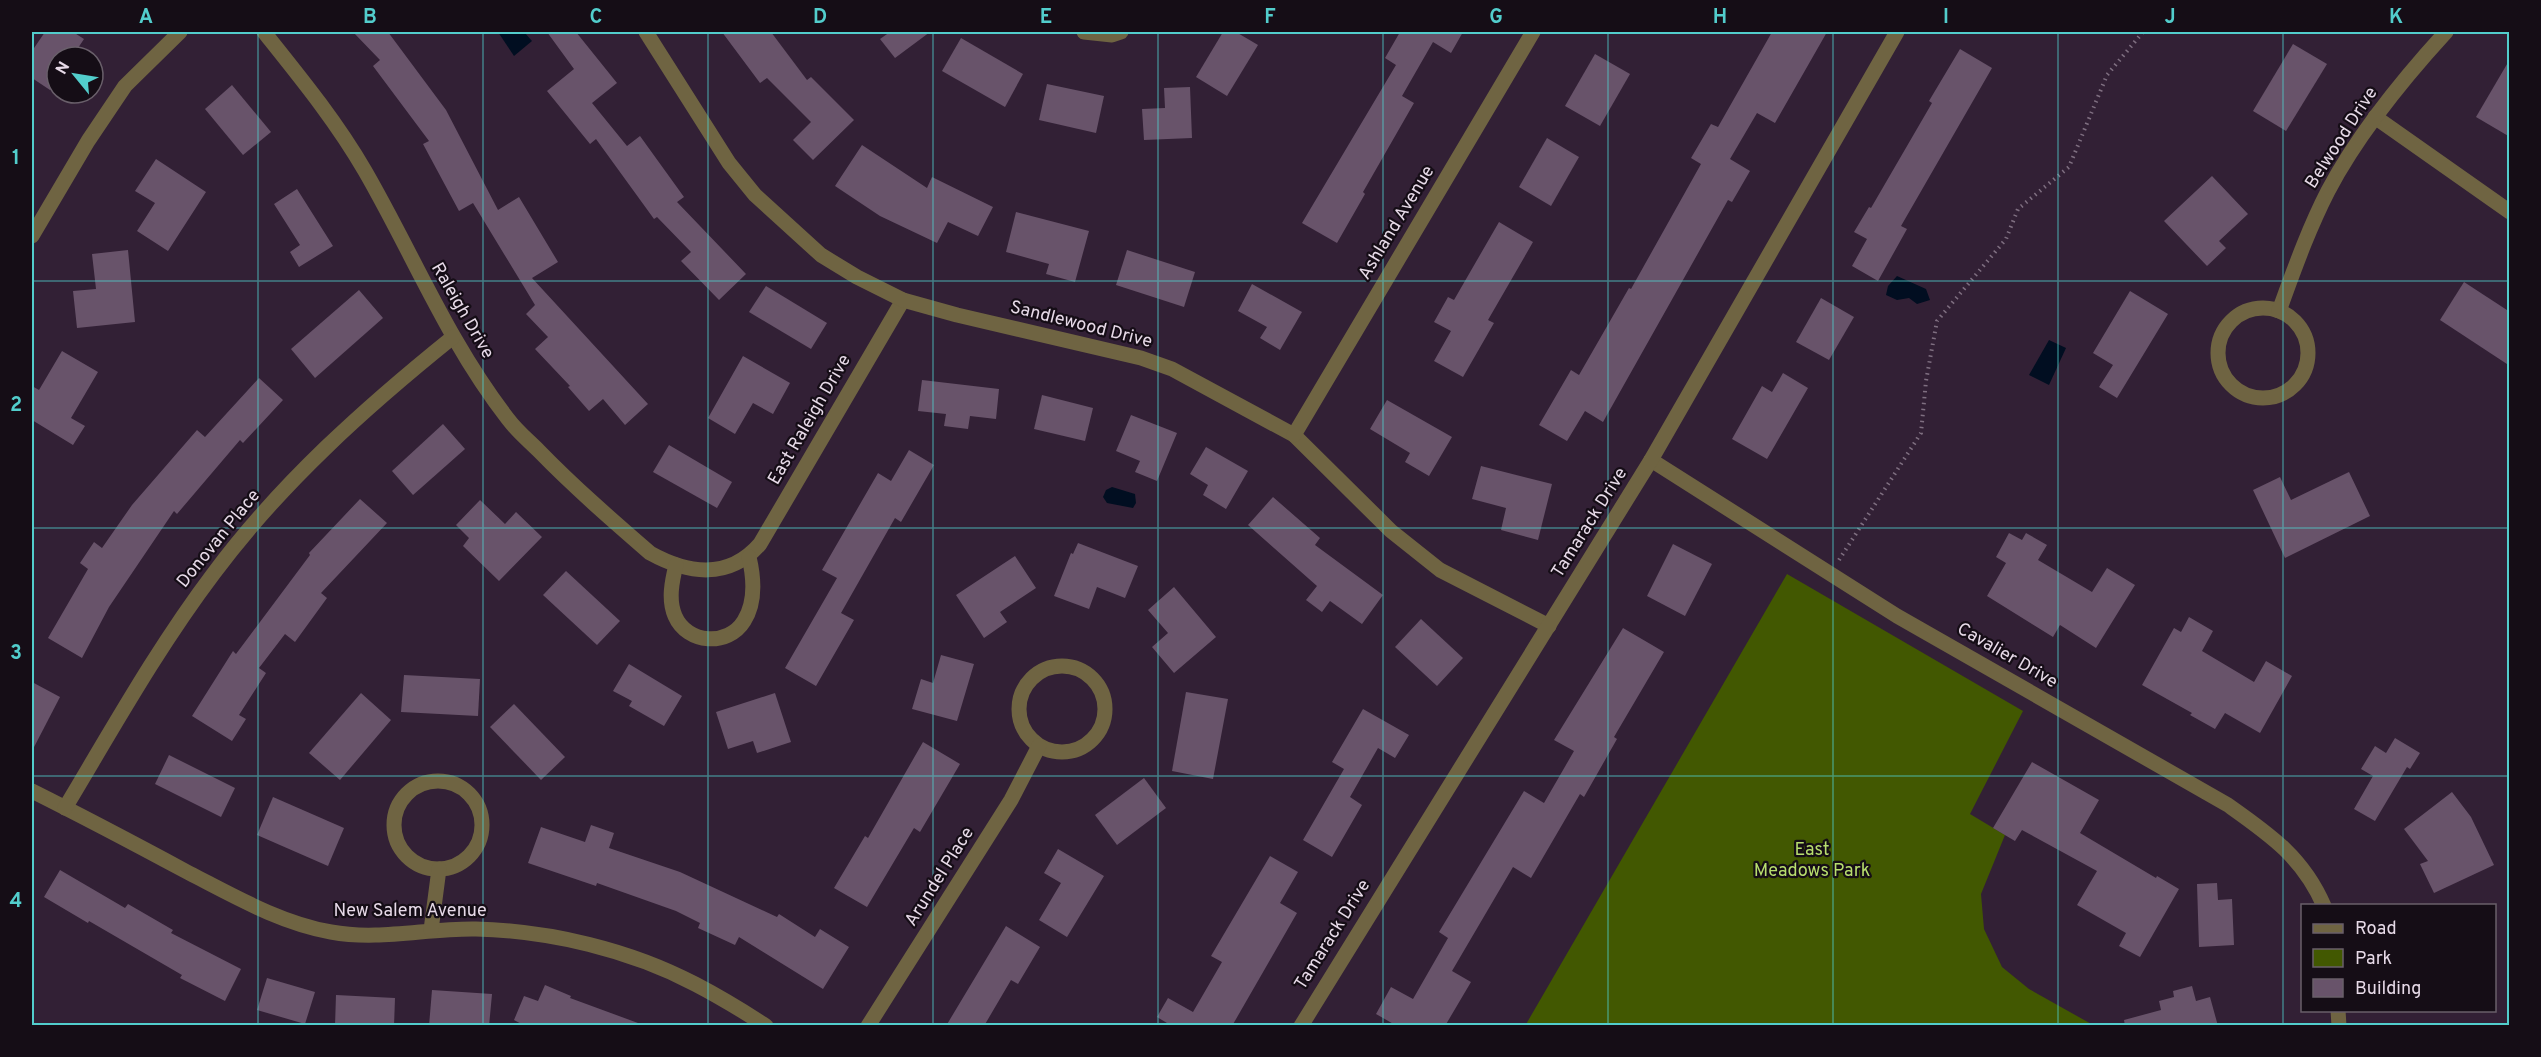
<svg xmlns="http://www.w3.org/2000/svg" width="2541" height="1057" font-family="Overpass,sans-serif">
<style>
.green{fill:#425801}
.water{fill:#010e21}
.building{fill:#68536a}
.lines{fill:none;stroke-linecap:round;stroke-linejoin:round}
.path{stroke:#7f6f81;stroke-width:4;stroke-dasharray:1.5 4.5;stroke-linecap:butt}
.minor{stroke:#6f6442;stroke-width:15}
.grid{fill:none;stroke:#52cdcc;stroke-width:1.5;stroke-opacity:0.55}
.labels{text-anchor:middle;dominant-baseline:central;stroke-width:4.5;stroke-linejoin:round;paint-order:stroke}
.street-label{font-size:18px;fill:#e7dae8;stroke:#150d16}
.park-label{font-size:18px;fill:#b8de6e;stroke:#150d16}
.neatline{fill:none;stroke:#52cdcc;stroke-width:2}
.grid-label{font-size:20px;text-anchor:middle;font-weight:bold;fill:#52cdcc}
</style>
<rect width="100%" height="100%" fill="#322035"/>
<!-- green -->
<polygon class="green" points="1787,574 2023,711 1970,814 2005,835 1981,894 1984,929 2002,967 2029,989 2093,1025 1525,1026"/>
<!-- water -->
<g class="water">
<polygon points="498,32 524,32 532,41 514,56"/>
<polygon points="1897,276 1926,289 1930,300 1917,304 1909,298 1897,300 1886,295 1888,286"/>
<polygon points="2049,340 2066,348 2049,385 2029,375"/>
<polygon points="1112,487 1135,494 1136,503 1133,508 1107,503 1103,497 1106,490"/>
</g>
<!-- building -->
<g class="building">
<polygon points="45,32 73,32 84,39 72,57 57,57 57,79 50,90 32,78 32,51"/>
<polygon points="353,32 388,32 446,110 498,210 519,197 558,262 532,278 648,404 625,425 603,399 589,411 568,387 570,386 535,349 548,337 526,314 535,305 473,203 459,211 423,144 429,141 373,66 380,60"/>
<polygon points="547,32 576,32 617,83 592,103 627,146 640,136 684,197 677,202 746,274 719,300 681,261 691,252 657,217 654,219 596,139 590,144 547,91 574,69"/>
<polygon points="722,32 771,32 807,80 811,77 854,120 813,160 793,140 811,122 767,78 760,83"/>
<polygon points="890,32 930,32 895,58 880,39"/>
<polygon points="1223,32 1236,32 1258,45 1227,96 1196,77"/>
<polygon points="1400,32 1463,32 1451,53 1433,42 1402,96 1414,103 1363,192 1365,194 1337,243 1302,223 1396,65 1385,58"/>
<polygon points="1772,32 1827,32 1775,123 1757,113 1730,159 1750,171 1732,202 1728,200 1603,422 1585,411 1567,441 1539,425 1571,370 1579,375 1629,288 1631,289 1701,164 1691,158 1711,124 1718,127"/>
<polygon points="961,38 1023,74 1005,107 942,71"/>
<polygon points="2293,44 2327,64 2286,131 2253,111"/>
<polygon points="1960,49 1992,68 1901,226 1907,229 1878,281 1852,266 1867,239 1854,232 1869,207 1871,208 1932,103 1929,101"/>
<polygon points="1595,54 1630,74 1600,126 1565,106"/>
<polygon points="2510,59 2510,137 2476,117"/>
<polygon points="1047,84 1104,96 1096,133 1039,120"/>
<polygon points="232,85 271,132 243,155 205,109"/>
<polygon points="1190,87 1192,138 1144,140 1142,109 1165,108 1164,88"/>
<polygon points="1547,138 1579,157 1551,206 1519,187"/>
<polygon points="862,145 927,188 932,177 993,207 978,236 948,222 937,243 880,216 835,186"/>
<polygon points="156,159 206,192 168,251 137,231 155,203 135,191"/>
<polygon points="2212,176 2248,214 2219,241 2226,248 2207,266 2164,221"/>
<polygon points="297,189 333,246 299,267 290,252 300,245 274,204"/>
<polygon points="1016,212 1089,231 1075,282 1046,274 1049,264 1006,252"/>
<polygon points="1499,222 1533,242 1488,320 1494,323 1463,377 1434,361 1451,331 1434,322 1448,297 1454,300"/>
<polygon points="128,250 135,322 77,328 73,291 96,289 92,254"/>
<polygon points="1127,250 1195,272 1184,307 1116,285"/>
<polygon points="2464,282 2510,312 2510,366 2440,320"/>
<polygon points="1252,284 1302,312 1280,350 1260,338 1267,327 1238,311"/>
<polygon points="766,286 827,323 811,349 749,312"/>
<polygon points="359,290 383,318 315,378 291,349"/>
<polygon points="2130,291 2168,314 2117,398 2099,387 2113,365 2093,353"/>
<polygon points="1821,298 1854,317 1829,360 1796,342"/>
<polygon points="62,351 98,372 71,418 85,426 73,445 32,420 32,386 39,390"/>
<polygon points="743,356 790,383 773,414 753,403 735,434 708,418"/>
<polygon points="1783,373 1808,388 1767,459 1732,439 1762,386 1772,392"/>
<polygon points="259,378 283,400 243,443 240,440 177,514 174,511 109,607 82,658 48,638 88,569 80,563 94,542 102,548 132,505 197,430 205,437"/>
<polygon points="922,380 999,389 996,419 970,416 968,429 944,426 946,414 918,411"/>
<polygon points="1042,395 1093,408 1085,441 1034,429"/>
<polygon points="1387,400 1452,437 1429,476 1405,462 1410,453 1370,429"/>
<polygon points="1131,415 1177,433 1157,481 1135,472 1140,461 1116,451"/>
<polygon points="443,424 465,449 413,495 392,471"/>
<polygon points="669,445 732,482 717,508 653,472"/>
<polygon points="1206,447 1248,471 1226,509 1203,495 1208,485 1190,474"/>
<polygon points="909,450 934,465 901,522 895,518 841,613 854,620 816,686 785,668 837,578 822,570 878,473 891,481"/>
<polygon points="1481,466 1552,484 1538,540 1501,530 1506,508 1472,499"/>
<polygon points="2349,472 2370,516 2285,558 2253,490 2280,477 2291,500"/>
<polygon points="1273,497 1320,538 1315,545 1383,595 1362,624 1330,601 1322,612 1306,600 1317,586 1248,525"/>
<polygon points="360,499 387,523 321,593 327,598 295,642 285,634 259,668 266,673 239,715 246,719 232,741 192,716 233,651 236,654 310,555 309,553"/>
<polygon points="480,500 505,524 516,512 542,537 499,581 463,546 469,538 456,525"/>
<polygon points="2009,533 2022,540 2026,533 2047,545 2038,560 2092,592 2107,568 2135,585 2096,648 2060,625 2053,637 1987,596 2006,563 1996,557"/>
<polygon points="1078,543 1138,566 1125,598 1097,587 1089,609 1054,596 1071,553 1073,554"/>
<polygon points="1673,544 1712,564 1685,616 1647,596"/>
<polygon points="1015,556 1036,588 1000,612 1007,622 984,638 956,595"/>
<polygon points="566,571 620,621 597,645 543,595"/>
<polygon points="1174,587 1216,637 1174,673 1152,647 1168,633 1148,610"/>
<polygon points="2189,617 2213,631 2202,651 2254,682 2266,661 2292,676 2260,733 2225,713 2215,729 2190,715 2192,713 2142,685 2174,628 2181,632"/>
<polygon points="1421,619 1463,658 1437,686 1395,647"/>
<polygon points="1623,628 1664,652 1614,737 1617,739 1584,797 1580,794 1531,878 1513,867 1452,971 1471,982 1445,1026 1397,1026 1376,1014 1391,987 1413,999 1448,938 1439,932 1524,791 1544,803 1574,751 1554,740"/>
<polygon points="941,655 974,664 957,721 912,709 921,679 933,683"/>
<polygon points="629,664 682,696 664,726 629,706 632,701 613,691"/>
<polygon points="404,675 480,679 478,716 401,712"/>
<polygon points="32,682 60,697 32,751"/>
<polygon points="1186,692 1228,699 1213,779 1172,771"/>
<polygon points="361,693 391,720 340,780 309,753"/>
<polygon points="775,693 791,742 757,753 753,741 728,749 716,712"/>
<polygon points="514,704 565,757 541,780 490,727"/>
<polygon points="1363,709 1409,735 1395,758 1378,748 1350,797 1362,805 1332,857 1303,840 1344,769 1332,762"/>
<polygon points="2395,738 2420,753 2410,769 2407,767 2375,821 2354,809 2373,776 2361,769 2375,746 2386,753"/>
<polygon points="923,742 960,764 920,832 914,828 867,907 834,888 865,836 868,838"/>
<polygon points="169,755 235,788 221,817 155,784"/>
<polygon points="2032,762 2099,800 2080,833 2156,878 2157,876 2179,889 2140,957 2119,946 2126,933 2077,905 2097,871 2022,830 2015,841 1993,828"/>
<polygon points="1144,778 1166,808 1117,845 1095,815"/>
<polygon points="2452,792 2471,817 2494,865 2434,893 2420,864 2428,861 2404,829"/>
<polygon points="273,797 344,828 328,866 257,835"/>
<polygon points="591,825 614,833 609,848 680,872 777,917 779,914 815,937 820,929 849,947 823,989 739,937 735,945 698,928 700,923 676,911 597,883 596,886 528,863 541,827 585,842"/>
<polygon points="1058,849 1104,876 1067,937 1039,920 1061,883 1044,873"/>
<polygon points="1270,856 1298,872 1280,903 1297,913 1232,1026 1172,1026 1157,1017 1168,998 1193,1012 1222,962 1211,956"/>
<polygon points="60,870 125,908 128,904 173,930 171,933 241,969 225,1001 180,978 182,975 89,921 88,923 44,897"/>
<polygon points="2217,883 2218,900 2232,899 2234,945 2199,947 2197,884"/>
<polygon points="1006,926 1040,947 1018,984 1011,980 984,1026 946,1026"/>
<polygon points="267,978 315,992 305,1024 257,1010"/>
<polygon points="545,985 571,996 570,998 638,1023 638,1026 525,1026 514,1020 524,996 538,1001"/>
<polygon points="2192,986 2196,1001 2210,997 2218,1026 2125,1026 2124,1020 2161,1010 2159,1001 2174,997 2173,991"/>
<polygon points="432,990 492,994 489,1026 429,1026"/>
<polygon points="336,995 395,998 394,1026 335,1026"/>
</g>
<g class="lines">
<!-- path -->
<polyline class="path" points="1839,560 1921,433 1926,381 1937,321 2006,239 2018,209 2069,167 2107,75 2143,32"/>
<!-- minor -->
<g class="minor">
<path d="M264,32C300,77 336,121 365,171C413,254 448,342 508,419C517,431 529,441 539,451C574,487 612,520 650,553C688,574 729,580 760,544L903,300"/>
<polyline points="646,32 729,163 755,195 821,255 857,277 903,300 957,315 1141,358 1172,369 1294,435 1391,531 1440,570 1549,626"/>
<polyline points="1084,32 1112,35 1121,32"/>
<polyline points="2375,117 2510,212"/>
<polyline points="32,236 88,141 125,86 180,32"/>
<circle cx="2263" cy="353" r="45"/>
<path d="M2279,311C2294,270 2308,230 2328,191C2358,134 2403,79 2446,32"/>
<polyline points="1294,435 1533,32"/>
<path d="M1651,460L1897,616L2228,805C2269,834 2303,857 2324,906"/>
<path d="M676,565C672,581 668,600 675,616C687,644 728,647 744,621C756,602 754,578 749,557"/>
<circle cx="1062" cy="709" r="43"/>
<circle cx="438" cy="825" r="44"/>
<path d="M32,791C84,817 137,845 189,873C234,896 280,923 331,932C379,941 428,928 476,929C551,931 630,950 695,984C720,997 743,1011 766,1026"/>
<path d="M65,808C113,728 158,647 214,573C281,483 366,407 453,337"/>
<polyline points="431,930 439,869"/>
<polyline points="2338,1010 2339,1026"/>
<polyline points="868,1026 1011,800 1039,746"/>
<polyline points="1301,1026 1651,460 1897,32"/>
</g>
</g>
<!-- grid -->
<path class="grid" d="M258,32V1026M483,32V1026M708,32V1026M933,32V1026M1158,32V1026M1383,32V1026M1608,32V1026M1833,32V1026M2058,32V1026M2283,32V1026M32,281H2510M32,528H2510M32,776H2510"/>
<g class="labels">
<!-- street labels -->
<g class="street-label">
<text transform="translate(2342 138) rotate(-57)">Belwood Drive</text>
<text transform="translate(1397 223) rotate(-59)">Ashland Avenue</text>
<text transform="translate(462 311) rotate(60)">Raleigh Drive</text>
<text transform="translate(1081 325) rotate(14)">Sandlewood Drive</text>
<text transform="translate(810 420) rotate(-60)">East Raleigh Drive</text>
<text transform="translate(1590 523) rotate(-58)">Tamarack Drive</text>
<text transform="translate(219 539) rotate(-51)">Donovan Place</text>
<text transform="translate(2007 656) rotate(30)">Cavalier Drive</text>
<text transform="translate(940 877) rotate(-58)">Arundel Place</text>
<text x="410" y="911">New Salem Avenue</text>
<text transform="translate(1333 935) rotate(-58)">Tamarack Drive</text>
</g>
<!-- park labels -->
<g class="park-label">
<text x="1812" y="850">East<tspan x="1812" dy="21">Meadows Park</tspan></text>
</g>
</g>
<!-- border -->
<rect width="2541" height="1057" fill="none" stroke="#150d16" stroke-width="66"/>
<!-- legend -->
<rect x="2301" y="904" width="195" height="108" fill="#150d16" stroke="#695f6a" stroke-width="1.5"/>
<rect x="2313" y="924" width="30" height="9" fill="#6f6442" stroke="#695f6a" stroke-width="1.5"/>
<text x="2355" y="934" font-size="18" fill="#e7dae8">Road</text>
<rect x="2313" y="949" width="30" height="18" fill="#425801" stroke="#695f6a" stroke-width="1.5"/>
<text x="2355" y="964" font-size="18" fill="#e7dae8">Park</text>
<rect x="2313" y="979" width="30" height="18" fill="#68536a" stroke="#695f6a" stroke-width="1.5"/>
<text x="2355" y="994" font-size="18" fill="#e7dae8">Building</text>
<!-- north arrow -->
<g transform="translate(75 75) rotate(300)"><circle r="28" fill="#150d16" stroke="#695f6a" stroke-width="1.5"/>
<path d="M0-4.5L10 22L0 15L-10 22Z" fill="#52cdcc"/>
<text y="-9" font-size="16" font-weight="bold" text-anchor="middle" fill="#e7dae8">N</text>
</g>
<rect x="33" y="33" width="2475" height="991" class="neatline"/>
<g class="grid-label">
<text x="146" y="23">A</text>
<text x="370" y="23">B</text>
<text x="596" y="23">C</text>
<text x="820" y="23">D</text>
<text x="1046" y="23">E</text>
<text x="1270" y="23">F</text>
<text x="1496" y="23">G</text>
<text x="1720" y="23">H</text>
<text x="1946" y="23">I</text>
<text x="2170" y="23">J</text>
<text x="2396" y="23">K</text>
<text x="16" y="164">1</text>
<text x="16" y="411">2</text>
<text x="16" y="659">3</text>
<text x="16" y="907">4</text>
</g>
</svg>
